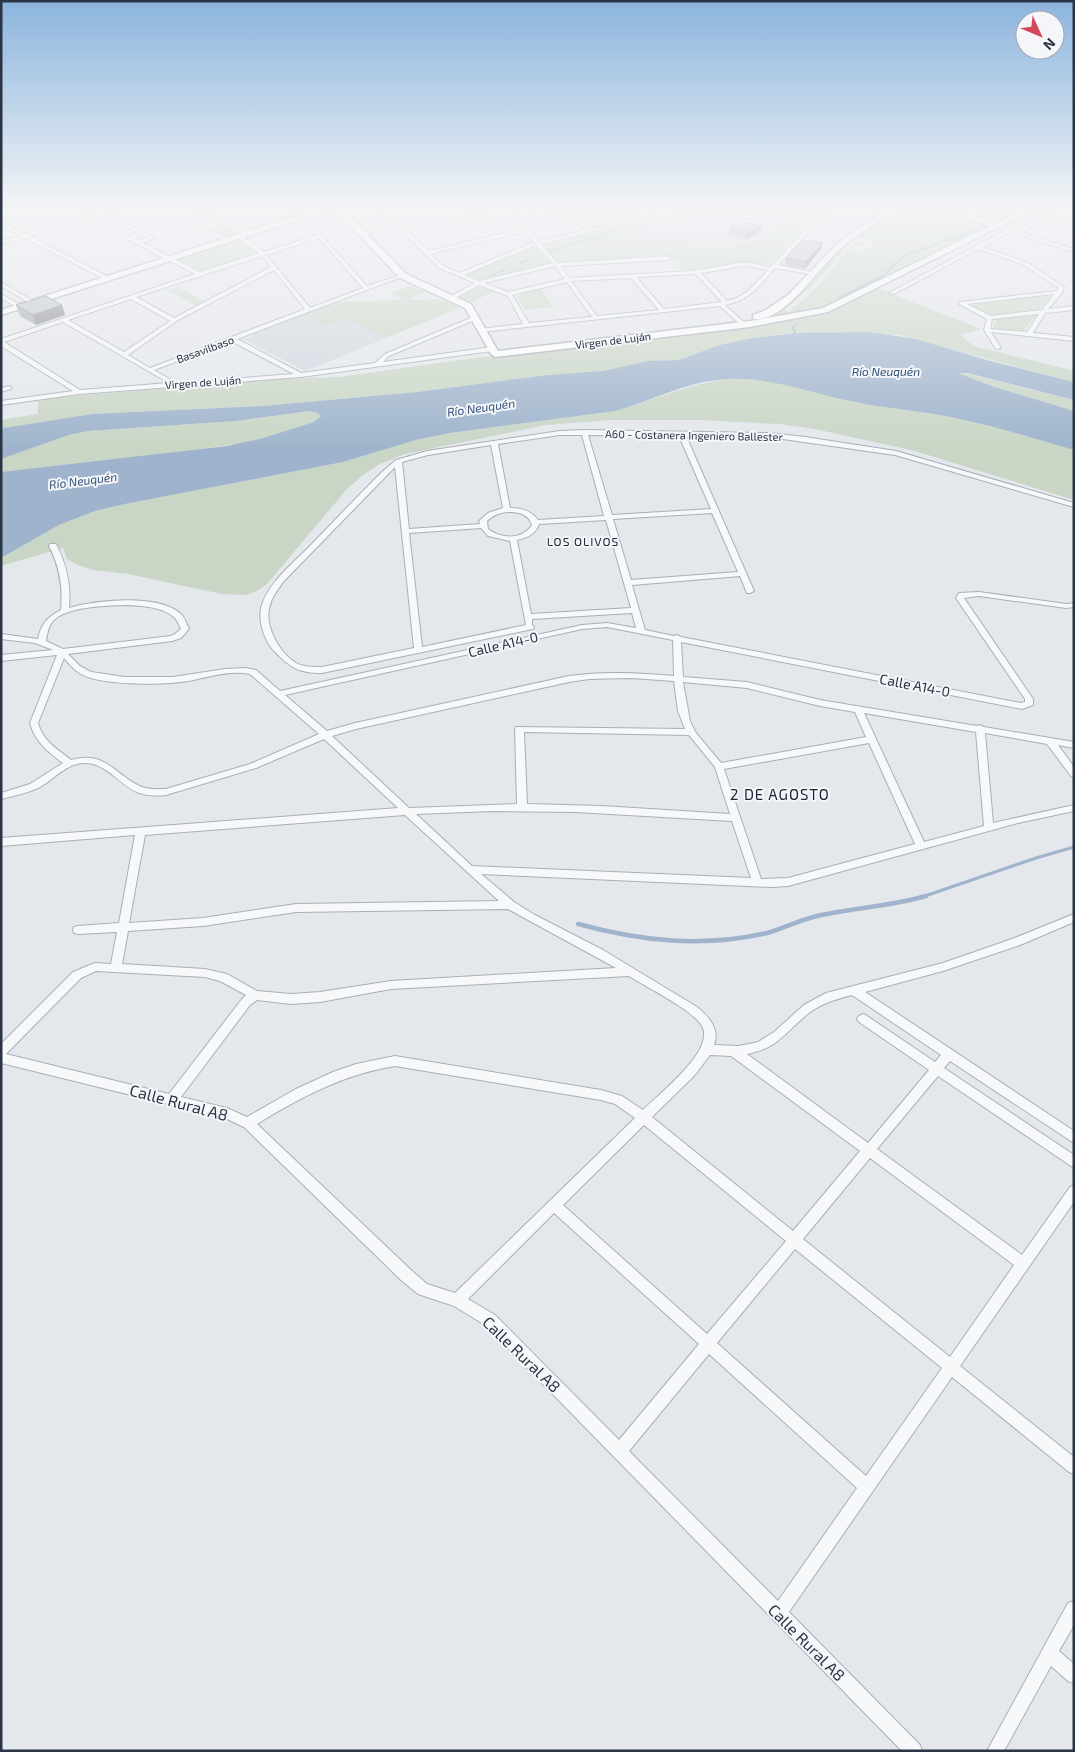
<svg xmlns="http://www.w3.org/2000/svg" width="1075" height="1752" font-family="'Exo 2',sans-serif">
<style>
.built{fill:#d2d6de}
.green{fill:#c9d6c5}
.water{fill:#9fb4cc}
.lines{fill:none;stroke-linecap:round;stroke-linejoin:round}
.stream-far2{stroke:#9fb4cc;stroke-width:2}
.stream-far1{stroke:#9fb4cc;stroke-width:3}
.stream{stroke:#9fb4cc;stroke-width:4.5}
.street-casing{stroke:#a9aeb7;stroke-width:2}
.secondary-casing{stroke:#a9aeb7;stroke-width:3}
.primary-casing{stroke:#a3abb8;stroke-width:3}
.street{fill:#f7f8fa;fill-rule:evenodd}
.secondary{fill:#fff;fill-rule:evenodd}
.primary{fill:#fff;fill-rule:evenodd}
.wall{fill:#a1a5ae}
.shaded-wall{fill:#83868d}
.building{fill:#bbc0ca;stroke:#83868d}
.labels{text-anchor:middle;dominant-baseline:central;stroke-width:4;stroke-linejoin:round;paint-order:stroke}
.far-street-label{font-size:11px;fill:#2b3445;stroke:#f4f6f9}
.far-water-label{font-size:12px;font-style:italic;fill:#34527a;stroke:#f4f6f9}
.far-neighbourhood-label{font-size:12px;letter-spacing:1px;fill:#1d2536;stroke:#f4f6f9}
.street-label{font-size:14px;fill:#2b3445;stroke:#f4f6f9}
.neighbourhood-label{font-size:15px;letter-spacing:1px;fill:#1d2536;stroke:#f4f6f9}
.near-street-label{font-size:16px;fill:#2b3445;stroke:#f4f6f9}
</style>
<rect width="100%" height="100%" fill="#e4e7ec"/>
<!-- built -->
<g class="built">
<polygon points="713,212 732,218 801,218 797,222 778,225 768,237 738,243 693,244 653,242 622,235 655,222 672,228 708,213"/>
<polygon points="302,315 324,326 345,319 386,338 305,371 243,339"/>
</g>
<!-- green -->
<g class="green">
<polygon points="541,205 607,205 640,217 583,230 563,215"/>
<polygon points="616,205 665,219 698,205 714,205 674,222 667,222"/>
<path d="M916,205H938L954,214L992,227L829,307L797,314L791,312V309C816,292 835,266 853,242H864L852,250L859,253L877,244L859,237C875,222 893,209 916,205Z"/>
<polygon points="1028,205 1036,205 997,224 992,224 952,210 987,214"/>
<path d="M801,218L812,219L770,264L746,262L682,271L677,261H672L669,255H647L645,258L560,262L555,261L541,245L646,219L657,222L623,235C662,245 727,250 765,238C772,236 774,228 779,225C787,221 794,224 801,218Z"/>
<polygon points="221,224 241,233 226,238 206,229"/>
<polygon points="237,239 245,242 256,253 203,271 177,259"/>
<path d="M845,244C845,256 798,301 785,309L786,312L792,315L751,321L775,313L788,304Z"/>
<polygon points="533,247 537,248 551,263 481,280 465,274"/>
<polygon points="410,286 425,292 408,300 439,299 460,308 386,338 345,319 324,326 302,315 338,302 404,300 391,293"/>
<polygon points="177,287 204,301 195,305 167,290"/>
<polygon points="477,287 494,291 469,304 458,298"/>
<polygon points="877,288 981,329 960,335 974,346 1074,371 1074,382 899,335 842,332 781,334 729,343 679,360 648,361 603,371 547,375 417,392 263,406 92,414 1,429 1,420 38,414 38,399 275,379 340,377 467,359 763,324 830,310"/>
<polygon points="541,289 553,307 525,310 516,296"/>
<polygon points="1049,295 1051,296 1039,310 992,315 969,305"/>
<polygon points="1036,315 1023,332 998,329 993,327 997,319"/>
<polygon points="961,372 1074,400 1074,411 992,386 958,373"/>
<path d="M738,378L775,382L855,402L959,418L993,426L1074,450V500L915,451L815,429L779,424L699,420H610L546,425L405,454L380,464L363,475L347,489L267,584L257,591L246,595L222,594L128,574L93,570L78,565L67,559L63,548L1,566V558L59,525L95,511L120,505L343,462L416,440L450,433L615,411C657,400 693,381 738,378Z"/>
<polygon points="310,411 318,413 321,416 314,422 245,443 124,459 1,472 1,459 69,435 88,431 236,421"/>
</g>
<!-- water -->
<path class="water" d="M870,332L916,339L987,360L1074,382V400L967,373H958L992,386L1074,411V450C1036,439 998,427 960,419C925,411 889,409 855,402C808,393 765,374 717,380C681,384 649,402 615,411L450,433L416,440L343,462L120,505L95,511L59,525L1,558V472L227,446L259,439L314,422L321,416L318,413L310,411L236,421L88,431L69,435L1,459V429L4,428L92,414L263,406L417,392L547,375L603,371L648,361L679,360L720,345L753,338L795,333Z"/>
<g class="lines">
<!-- stream-far2 -->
<g class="stream-far2">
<polyline points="993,223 1007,217"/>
<polyline points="549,251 608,234"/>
<polyline points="520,263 528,260"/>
<polyline points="492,275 504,270"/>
<polyline points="839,298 884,275 903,256 988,226"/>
<polyline points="795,325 793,328 797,338"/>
</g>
<!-- stream-far1 -->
<polyline class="stream-far1" points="922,897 1036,858 1074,847"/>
<!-- stream -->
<path class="stream" d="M578,924C641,941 702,948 767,933C784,928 800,920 817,916C854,908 891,906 926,896"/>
<!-- street casing -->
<g class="street-casing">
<g id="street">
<path d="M82,205H88L102,212L127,205H134L106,214L155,238L143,243L200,272L259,253L237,237V235H241L264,252L317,235L301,216L303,215L367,286L404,274V276L237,339L301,373L375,363L385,354L475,316L477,317V319L389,356L383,362L492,347L495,349L492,351L301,377L79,394L1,405V401L73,391L1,346V339L195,274L127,239V237L138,233L102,215L30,236L110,278V280H106L25,238L1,244V241L21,236L1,225V222L26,234L98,213ZM142,235L148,238L139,241L133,238ZM319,238L363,288L310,308L266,255ZM262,256L271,267L174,318L136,297ZM274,270L305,309L150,368L128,355L178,320ZM131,299L170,321L124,352L68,320ZM63,322L169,383L80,390L4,342ZM231,341L294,374L176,383L154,370Z"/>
<polygon points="183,205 189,205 250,234 246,235 222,224 207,229 230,240 225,241 201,229 218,222"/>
<path d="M371,205H377L384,209L395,205H401L387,211L402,226L498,212L488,205H493L503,211L542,205L563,214L584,231L643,217L609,205H616L671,222L714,205H720L713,209L736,216L820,215L829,205H834L778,265L816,273V275L775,268C760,286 750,300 725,305L746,324V326H742L720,306L481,332L478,330L479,329L523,324L508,296L479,285L454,299H450V297L475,283L439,268L400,229L361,234L363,232L397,227L382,212ZM540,207L559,216L579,232L539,241L522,223L507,214ZM709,210L736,218H817L770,267L745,262L692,271L569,278L561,266L668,260L671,258L668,256L558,263L541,244L648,218L671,225ZM502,215L522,229L428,251L405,229ZM524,232L534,242L460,273L443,266L430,254ZM536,245L553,263L479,281L464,275ZM555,266L565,279L508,292L484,283ZM745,266L768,270C756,283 746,297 727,301L701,273ZM696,274L722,302L664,309L636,277ZM631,278L659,310L597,316L571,281ZM567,282L592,317L529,323L512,295Z"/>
<path d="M1045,216L1058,217L1074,221V224C1052,218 1040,216 1022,233L1074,249V252L1010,232L982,247L1026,262L1064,287L1062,293L1048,309L1074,306V310L1045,313L1033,333L1074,337V341L991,332L1001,348L996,349L984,330L987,319L959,304V302L1057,291L1059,288L1022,264L978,249L894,294L889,293L1006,230L995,227V225L1018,231L1031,221ZM1054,294L1042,310L991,316L967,304ZM1039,314L1027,332L990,329L992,319Z"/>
<polygon points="1,282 35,302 36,303 31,304 1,286"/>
<polygon points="1,294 22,306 23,307 18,308 1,298"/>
<polygon points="9,386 12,388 11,389 1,392 1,388"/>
<path d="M584,430L769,433L805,437L896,451L1074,503V507L895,455L769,437L686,436L754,591L750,593H747L740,576L632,585L645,630L674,636L677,635L681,637L1021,703L1025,702V699L956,598L959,593L979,592L1066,604L1074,603V607L1066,608L979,596L964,598L1033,699V705L1022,709L681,642L683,677L747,682L820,700L977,726L980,725L984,727L1074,742V748L1058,745L1074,767V777L1071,776L1047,744L985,733L993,823L1074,805V811L1018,823L788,886L772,887L481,874L514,902L535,915L603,950L697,1007C709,1017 720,1029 714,1045L739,1046L758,1042L774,1032L804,1005L826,993L943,963L1012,939L1074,914V922L1020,945L943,971L865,992L1074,1131V1143L950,1061L944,1068L1074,1155V1168L938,1076L877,1149L1022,1255L1070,1187L1074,1185V1202L960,1366L1074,1457V1474L1069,1472L952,1377L789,1612L920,1745L922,1751H902L485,1325L454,1306L418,1294L401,1280L244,1127L225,1118L1,1063V1044L73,972L95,963L111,964L117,932L78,934L74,933L73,930L74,927L78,926L119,923L135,835L1,846V838L398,808L324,739L256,768L166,795C157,796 148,796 139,793C120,786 108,764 86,763C67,762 54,780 38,788C27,793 14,796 1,799V793L30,784L63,763C48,752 35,742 30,723L57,655L1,661V655L53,650L35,643L1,639V634L38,639C41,623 48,617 61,610C63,587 60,567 49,546L50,544H56L57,546C67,566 71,585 69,608C96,600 160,593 182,615C185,619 187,625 189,629L181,638L172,641L68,654L80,666L91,672L125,677H173L225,669L246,668L256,670L280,691L582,625L607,623L636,628L632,613L532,619V625L534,627L533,629L322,673C299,673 291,668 275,652C264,641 256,617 263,602C271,581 291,565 307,549C332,523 357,497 382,472L396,460L427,451L560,431ZM560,435H582L604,516L538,520C531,510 521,508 510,508L498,444ZM588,435L679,436L711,509L612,515ZM491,445L503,508L488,513L479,521L480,524L409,529L402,462L428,455ZM395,467L414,648L322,667C314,667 303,667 296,663C278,652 262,622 271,602C273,595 279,589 283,582ZM507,512C518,512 528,513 532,525C522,540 502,539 488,529L487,521C493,515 499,513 507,512ZM712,513L738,572L631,580L613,519ZM606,520L631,608L531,614L517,540C527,538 536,534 539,524ZM481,528L488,536L510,541L526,625L422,647L409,533ZM125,605C141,606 162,606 175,618C177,620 179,625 181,629L175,634L171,636L63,649L46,641C47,635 48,628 52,622C66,606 105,606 125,605ZM607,627L673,640L674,676C639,673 604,671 569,676L355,723L327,731L285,695L582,629ZM64,658C69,664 74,670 81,674C102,686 164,685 189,681C208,677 230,670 250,674L319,734L250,764L166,789C158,789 150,790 142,787C115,776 107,750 71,760C57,749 43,741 38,723ZM631,678L674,681L678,711L685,729L516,727L515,729L517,804L409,808L332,736L356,729L569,682L589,679ZM683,682L747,688L820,706L855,712L866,737L721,763L696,733L690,721ZM864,713L976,732L984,826L924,842ZM524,732L689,735L715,767L730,814L602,806L527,804ZM869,743L915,844L788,878L761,879L724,769ZM492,811L575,812L732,821L751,878L472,866L416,814ZM405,815L499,901L296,904L203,918L129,923L145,835ZM508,909L616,968L391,981L320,992L291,994L257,991L227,974L205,969L122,964L128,931L203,926L296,912ZM96,971L205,977L220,981L246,995L242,999L169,1094L6,1054L81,978ZM629,976C646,987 693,1010 702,1026C716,1050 658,1095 643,1110L622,1096L601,1090L395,1056L356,1064L333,1072L296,1089L247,1117L227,1108L181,1097L250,1005L257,1000L291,1004L320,1002L391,989ZM852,995L941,1055L935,1062L867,1016L863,1014L859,1016L857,1019L859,1022L929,1070L868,1143L747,1054C779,1048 785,1032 809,1013C822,1003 837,999 852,995ZM710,1055L731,1056L860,1151L793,1231L652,1117L694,1076ZM395,1066L601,1100L615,1104L635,1118L455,1293L427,1284L411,1270L257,1124C301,1097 344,1074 395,1066ZM644,1125L786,1241L707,1334L563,1205ZM870,1158L1014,1265L950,1357L803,1239ZM554,1213L699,1344L619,1440L495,1315L468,1299ZM795,1249L942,1368L866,1476L717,1343ZM709,1354L857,1488L778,1601L629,1451Z"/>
<polygon points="1074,1601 1074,1625 1059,1651 1074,1664 1074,1683 1068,1681 1051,1666 1004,1751 987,1751 1068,1603"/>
</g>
</g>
<!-- secondary casing -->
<g class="secondary-casing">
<g id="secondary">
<polygon points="320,205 337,205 337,207 345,210 406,274 471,304 498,351 750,321 823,308 1033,205 1043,205 828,312 750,327 495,357 491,354 465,308 400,278 339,214 330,210 1,315 1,310 323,207"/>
<path d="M899,205H913C907,209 898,210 892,214C875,222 858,235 844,246C821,263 785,324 753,319V315L766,310L788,295L839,242L880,214Z"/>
<polygon points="1068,205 1074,205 1074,209"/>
</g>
</g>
<!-- primary casing -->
<g class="primary-casing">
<g id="primary">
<path d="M939,205L979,209L1019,205C1003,217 955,217 939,205Z"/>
<polygon points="965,215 971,215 1001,226 997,228 965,219"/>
</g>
</g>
<!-- street -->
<use href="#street" class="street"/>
<!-- secondary -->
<use href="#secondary" class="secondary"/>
<!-- primary -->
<use href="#primary" class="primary"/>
</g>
<!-- wall -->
<g class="wall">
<polygon points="762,226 761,232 746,239 729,234 730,228"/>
<polygon points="823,243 821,249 805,269 785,265 786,258"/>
<polygon points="16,305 62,305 65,315 36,325 20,316"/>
</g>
<!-- shaded-wall -->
<g class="shaded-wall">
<polygon points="762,226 761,232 746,239 746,233"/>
<polygon points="823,243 821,249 805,269 806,262"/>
<polygon points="62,305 65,315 36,325 33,315"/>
</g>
<!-- building -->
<g class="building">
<polygon points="747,223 762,226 746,233 730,228"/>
<polygon points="803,240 823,243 806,262 786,258"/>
<polygon points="46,296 62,305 33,315 16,305"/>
</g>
<!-- sky -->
<linearGradient id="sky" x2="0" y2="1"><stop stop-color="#8bb4dd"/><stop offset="0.46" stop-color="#f3f4f6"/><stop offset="1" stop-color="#f3f4f6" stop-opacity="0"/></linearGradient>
<rect width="1075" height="450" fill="url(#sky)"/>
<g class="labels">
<!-- far-street labels -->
<g class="far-street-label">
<text transform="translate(613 340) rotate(-7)">Virgen de Luján</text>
<text transform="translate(205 349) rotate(-20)">Basavilbaso</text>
<text transform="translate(203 382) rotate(-4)">Virgen de Luján</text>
<text transform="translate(694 435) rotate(1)">A60 - Costanera Ingeniero Ballester</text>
</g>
<!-- far-water labels -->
<g class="far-water-label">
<text x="886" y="371">Río Neuquén</text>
<text transform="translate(481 407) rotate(-8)">Río Neuquén</text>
<text transform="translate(83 480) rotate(-7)">Río Neuquén</text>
</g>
<!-- far-neighbourhood labels -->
<g class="far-neighbourhood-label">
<text x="583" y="541">LOS OLIVOS</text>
</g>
<!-- street labels -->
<g class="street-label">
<text transform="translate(503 644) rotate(-13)">Calle A14-0</text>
<text transform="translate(915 685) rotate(11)">Calle A14-0</text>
</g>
<!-- neighbourhood labels -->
<g class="neighbourhood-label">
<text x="780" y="794">2 DE AGOSTO</text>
</g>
<!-- near-street labels -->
<g class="near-street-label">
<text transform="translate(179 1102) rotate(15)">Calle Rural A8</text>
<text transform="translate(522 1354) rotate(44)">Calle Rural A8</text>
<text transform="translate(807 1642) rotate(45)">Calle Rural A8</text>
</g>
</g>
<!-- border -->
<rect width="1075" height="1752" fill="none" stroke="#2b3445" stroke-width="5"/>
<!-- north arrow -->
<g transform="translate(1040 35) rotate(134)"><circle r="24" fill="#f4f6f9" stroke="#a4a8b1"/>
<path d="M0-4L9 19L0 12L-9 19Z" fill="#d1495b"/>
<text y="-8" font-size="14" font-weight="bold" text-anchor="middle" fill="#2b3445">N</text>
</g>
</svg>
